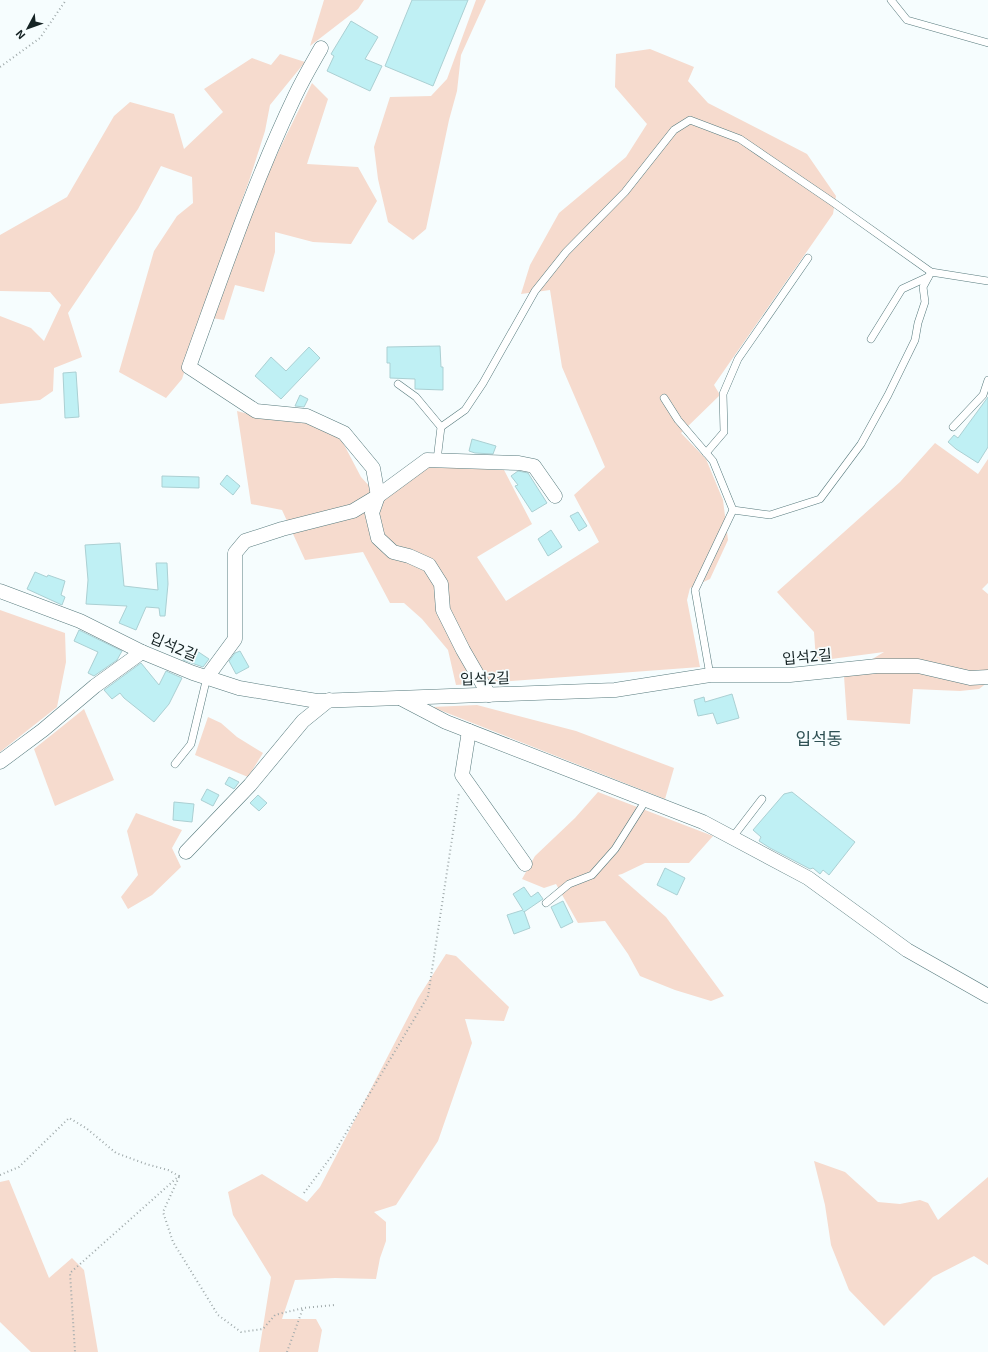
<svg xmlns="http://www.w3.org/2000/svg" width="988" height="1352" font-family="'Exo 2','Noto Sans KR',sans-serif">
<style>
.green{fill:#f6dbce}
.building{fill:#bff0f4;stroke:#abd0d3}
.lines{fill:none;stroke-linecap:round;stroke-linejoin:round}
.lane-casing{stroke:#577a7d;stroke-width:8}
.street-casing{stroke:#577a7d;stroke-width:15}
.path{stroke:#9fa9aa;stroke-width:2;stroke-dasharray:1 3;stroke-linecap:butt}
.lane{stroke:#fff;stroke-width:7}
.street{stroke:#fff;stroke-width:14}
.labels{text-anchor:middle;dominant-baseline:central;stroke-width:3.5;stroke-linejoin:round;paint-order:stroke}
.street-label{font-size:15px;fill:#152324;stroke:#f6fdfe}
.quarter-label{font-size:17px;fill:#2f5154;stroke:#f6fdfe}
</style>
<rect width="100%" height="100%" fill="#f6fdfe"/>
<!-- green -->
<g class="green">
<polygon points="324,0 364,0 358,9 310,46"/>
<polygon points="476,0 486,0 461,55 457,91 449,120 426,229 413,240 388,222 378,179 374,147 390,97 431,96 447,79"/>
<polygon points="650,49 694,67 688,81 708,103 807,154 836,196 833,214 714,385 720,395 681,433 706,459 723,500 728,540 710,579 690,588 687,600 700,667 456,685 448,650 422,619 404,603 390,603 363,552 305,560 282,510 251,504 237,411 272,420 310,421 340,437 361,477 383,501 429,467 504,470 532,524 477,557 506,601 599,542 574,495 605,467 562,367 550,290 521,294 530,265 559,213 626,157 647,124 615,87 616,54"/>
<polygon points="280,54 305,62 270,105 265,131 249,181 235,219 182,379 166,398 119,372 154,251 177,216 193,203 192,177 161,166 138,209 68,313 82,357 54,368 53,391 40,400 0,404 0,316 31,328 44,341 61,305 50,292 0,291 0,235 67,197 114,116 130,102 174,114 184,149 223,112 204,89 252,58 271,65"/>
<polygon points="312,83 328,99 307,164 358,167 377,201 351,244 313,242 275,232 275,252 264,292 235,285 224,320 212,318 259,191"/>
<polygon points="935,443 978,474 988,459 988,583 982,589 988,594 988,682 979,689 960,691 913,689 910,724 847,720 844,676 884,652 816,661 814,632 777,592 900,482"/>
<polygon points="0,610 65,633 66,662 57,707 0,752"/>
<polygon points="477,705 576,731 674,768 665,799 432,707"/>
<polygon points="84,709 114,780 55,806 34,749"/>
<polygon points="208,717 221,723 237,737 263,753 248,777 195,755"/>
<polygon points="598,792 713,836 689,863 645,863 622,874 618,875 666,917 724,996 711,1001 675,990 640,976 628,954 605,921 578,923 556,884 544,888 522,879 535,856 575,818"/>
<polygon points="136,813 182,830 172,848 181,867 152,895 128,909 121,897 138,875 127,831"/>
<polygon points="446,954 456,956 509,1007 504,1021 465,1019 472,1043 438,1141 396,1205 374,1212 386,1222 386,1241 380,1258 376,1279 335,1278 295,1280 282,1319 316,1319 322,1330 318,1352 259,1352 271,1277 233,1215 228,1192 262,1174 307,1202 320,1187 418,998"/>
<polygon points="814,1161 845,1172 878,1202 900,1204 920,1200 928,1203 938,1220 988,1177 988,1265 974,1256 933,1277 884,1326 849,1290 831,1245 825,1205"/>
<polygon points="9,1180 49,1278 72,1258 84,1270 98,1352 31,1352 0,1322 0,1182"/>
</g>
<!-- building -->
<g class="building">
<polygon points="412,0 468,0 433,86 385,66"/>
<polygon points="351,21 378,37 365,59 382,66 370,91 327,71 334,56 331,54"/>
<polygon points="440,346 441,367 443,367 443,390 415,389 415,379 390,378 390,363 387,363 387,347"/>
<polygon points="309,347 320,358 281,399 255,376 271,357 286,371"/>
<polygon points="76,372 79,417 65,418 63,373"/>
<polygon points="300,395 308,399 304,407 295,406"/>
<polygon points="988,397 988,447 978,463 956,449 948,442 954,435 958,438"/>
<polygon points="472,439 496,446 493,454 475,453 469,451"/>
<polygon points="518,471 528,473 547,503 532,512 515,486 518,485 511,476"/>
<polygon points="227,475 240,486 233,495 220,484"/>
<polygon points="162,476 199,477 199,488 162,487"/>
<polygon points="578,512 587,526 579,531 570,516"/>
<polygon points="551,530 562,547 548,556 538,539"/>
<polygon points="120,543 124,586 158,590 156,563 167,563 168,584 165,616 160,616 159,608 146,607 136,630 119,623 127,606 86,604 88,580 85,545"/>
<polygon points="35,572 47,577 48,575 65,581 61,595 65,597 62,605 27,589"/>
<polygon points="79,630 122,651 117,660 94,676 88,673 98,652 74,641"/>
<polygon points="191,647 209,659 203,667 183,660"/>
<polygon points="240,651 249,667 236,674 229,661 235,653"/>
<polygon points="141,663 159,685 166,671 182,678 169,704 154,722 124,698 120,693 112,699 104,690"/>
<polygon points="732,694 739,718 717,724 713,713 698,716 694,700 704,697 705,702"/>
<polygon points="229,777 239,782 234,789 225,784"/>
<polygon points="207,789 219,795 213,806 201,800"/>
<polygon points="792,792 855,842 829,875 823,870 820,874 813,868 810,869 770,848 759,841 761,837 753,830 784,794"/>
<polygon points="258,795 267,803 259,811 250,803"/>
<polygon points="174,802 194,804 192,822 173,820"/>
<polygon points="665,868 685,878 677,895 657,885"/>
<polygon points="524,887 531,897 538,892 543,899 524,912 524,911 530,928 514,934 507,915 523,910 513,894"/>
<polygon points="563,901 573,922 561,928 551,907"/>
</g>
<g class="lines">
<!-- lane casing -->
<g class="lane-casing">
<g id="lane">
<polyline points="891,0 907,20 988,43"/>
<polyline points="871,339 902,289 928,277"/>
<polyline points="398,384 416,397 441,427 437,460"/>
<polyline points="664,398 678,420 713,461 733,510 695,590 710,675"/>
<polyline points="441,427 465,410 483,383 535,291 566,252 625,192 674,130 690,120 740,139 834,203 931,272 988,281"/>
<polyline points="953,427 983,395 988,380"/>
<polyline points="706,453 724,432 723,394 738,359 808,258"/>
<polyline points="733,510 770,515 820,499 861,444 888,395 915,340 918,323 925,302 923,287 931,272"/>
<polyline points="175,764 191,744 207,677"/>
<polyline points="732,838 762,799"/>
<polyline points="546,903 569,884 592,875 615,849 646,800"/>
</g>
</g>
<!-- street casing -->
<g class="street-casing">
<g id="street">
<path d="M321,48C312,64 303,79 295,96C253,184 222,276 189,367L256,411L307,416L344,433L373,468L378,496L372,513L378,538L393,552L409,556L429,565L441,584L443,610L463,650L489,695"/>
<polyline points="0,591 80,621 142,652 193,673 239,688 317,701 615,690 710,675 790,675 877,666 918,666 970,678 988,677"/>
<polyline points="207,677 235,639 235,553 245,541 282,529 353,511 378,496 427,460 519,463 534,466 555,496"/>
<polyline points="402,699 446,722 703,822 808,878 907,950 988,996"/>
<polyline points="469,731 462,775 525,864"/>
<polyline points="0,762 43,730 95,686 142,652"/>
<polyline points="186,852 250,785 303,721 329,700"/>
</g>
</g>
<!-- path -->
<g class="path">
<polyline points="0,67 40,38 66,0"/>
<polyline points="0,1175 19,1167 69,1118 86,1128 116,1153 146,1164 168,1170 179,1176 70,1273 75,1352"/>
<polyline points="179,1177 163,1212 173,1242 218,1315 241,1332 263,1329 275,1315 303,1308 335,1305"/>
<polyline points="304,1193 334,1153 428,996 459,793"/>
<polyline points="287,1352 303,1308"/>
</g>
<!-- lane -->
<use href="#lane" class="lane"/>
<!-- street -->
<use href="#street" class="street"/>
</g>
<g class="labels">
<!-- street labels -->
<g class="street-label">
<text transform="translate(174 646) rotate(23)">입석2길</text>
<text transform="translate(807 656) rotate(-5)">입석2길</text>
<text transform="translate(485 678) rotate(-2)">입석2길</text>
</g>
<!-- quarter labels -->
<g class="quarter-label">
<text x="819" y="738">입석동</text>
</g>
</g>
<!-- north arrow -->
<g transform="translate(28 28) rotate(229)" stroke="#f6fdfe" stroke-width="3" paint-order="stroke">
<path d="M0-3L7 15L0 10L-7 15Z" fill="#152324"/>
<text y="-6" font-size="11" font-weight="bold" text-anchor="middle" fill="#152324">N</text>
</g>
</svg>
